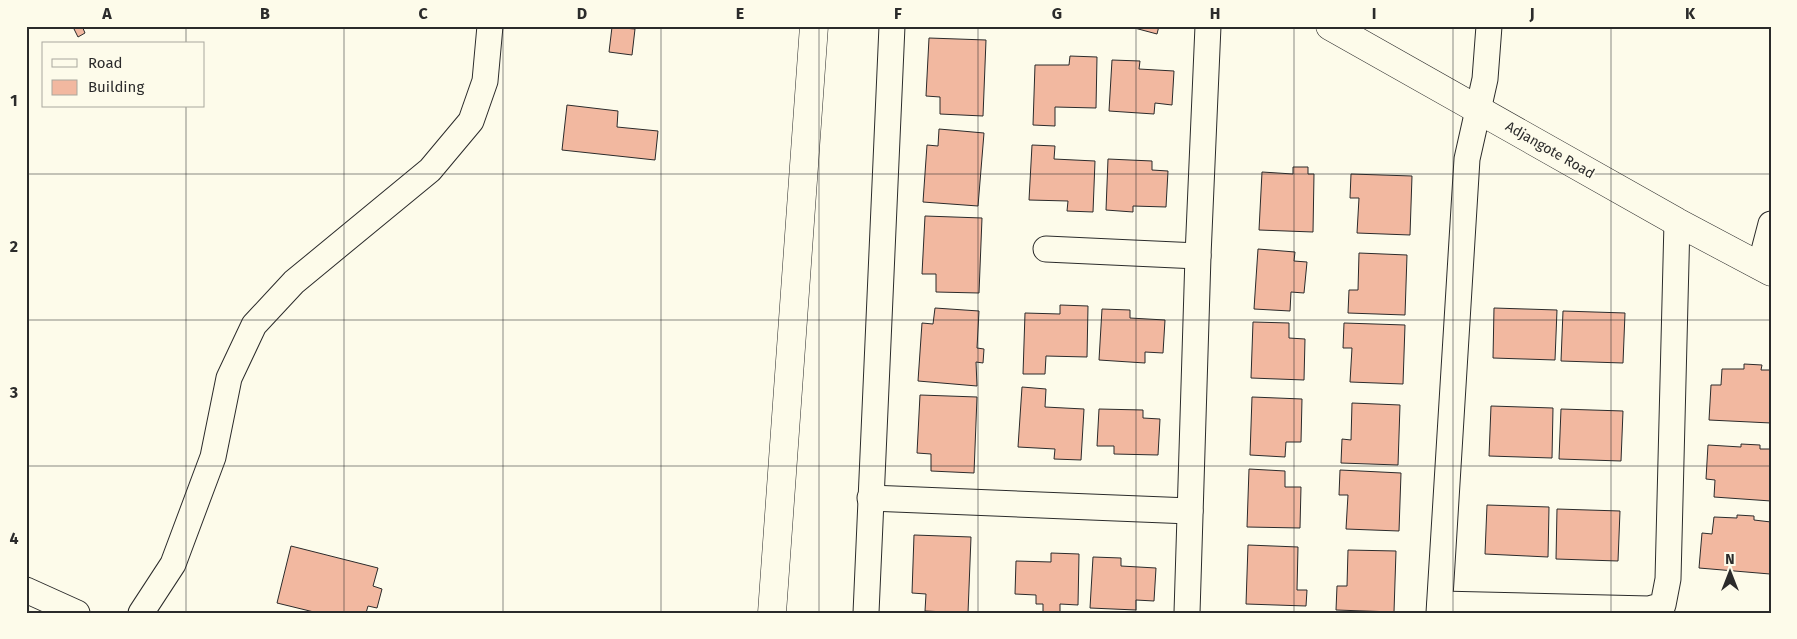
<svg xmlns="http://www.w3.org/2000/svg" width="1797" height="639" font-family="'Fira Sans',sans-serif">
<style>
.building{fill:#f2b8a0;stroke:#2b2b2b}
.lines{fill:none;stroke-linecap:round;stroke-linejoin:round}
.street-casing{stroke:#2b2b2b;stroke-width:27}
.secondary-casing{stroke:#2b2b2b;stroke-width:29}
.street{stroke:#fdfbea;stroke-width:25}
.secondary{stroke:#fdfbea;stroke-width:28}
.grid{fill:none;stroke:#2b2b2b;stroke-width:1;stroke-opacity:0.55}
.labels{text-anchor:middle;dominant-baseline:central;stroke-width:4;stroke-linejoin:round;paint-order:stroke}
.street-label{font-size:14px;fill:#2b2b2b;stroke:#fdfbea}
.neatline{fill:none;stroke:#2b2b2b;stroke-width:2}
.grid-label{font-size:16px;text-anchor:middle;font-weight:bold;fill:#2b2b2b}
</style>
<rect width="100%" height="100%" fill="#fdfbea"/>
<!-- building -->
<g class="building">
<polygon points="82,26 85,33 78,37 74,29"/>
<polygon points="1127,26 1159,26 1157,34"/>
<polygon points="612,27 635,29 632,55 609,52"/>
<polygon points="929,38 986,40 983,116 940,114 940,97 926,96"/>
<polygon points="1070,56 1097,57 1096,108 1055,107 1055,126 1033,125 1035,65 1069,65"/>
<polygon points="1112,60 1140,61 1139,69 1174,71 1172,105 1155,103 1154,114 1109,111"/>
<polygon points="567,105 618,111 617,127 658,131 655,160 562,150"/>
<polygon points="939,129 984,133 978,206 923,202 927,145 938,146"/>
<polygon points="1032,145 1055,146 1054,159 1095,161 1093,212 1067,211 1068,201 1029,200"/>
<polygon points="1108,159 1152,161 1152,170 1168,171 1166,207 1133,206 1133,212 1106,210"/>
<polygon points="1293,167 1308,167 1308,174 1314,174 1313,232 1259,230 1262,172 1293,174"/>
<polygon points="1351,174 1412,176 1410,235 1357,233 1359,198 1350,198"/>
<polygon points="925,216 982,218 979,293 936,292 936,274 922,274"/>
<polygon points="1258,249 1295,252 1294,261 1307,262 1304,293 1291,292 1290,311 1254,309"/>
<polygon points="1359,253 1407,255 1405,315 1348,313 1349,290 1358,290"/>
<polygon points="1060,305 1088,306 1087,357 1046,356 1045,374 1023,374 1025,313 1060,314"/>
<polygon points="935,308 979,311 977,348 984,349 983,363 976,362 977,386 918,381 922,323 933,324"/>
<polygon points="1494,308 1557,310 1555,360 1493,358"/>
<polygon points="1102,309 1130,310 1130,318 1165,320 1163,353 1145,352 1145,363 1099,360"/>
<polygon points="1563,311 1625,313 1623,363 1561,361"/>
<polygon points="1253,322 1289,323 1289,338 1305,339 1304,380 1251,378"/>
<polygon points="1344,323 1405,325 1403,384 1350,382 1352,348 1343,348"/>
<polygon points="1744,364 1762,365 1761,370 1771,370 1771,423 1709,420 1711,385 1721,385 1722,369 1744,369"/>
<polygon points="1022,387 1046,389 1045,407 1084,409 1081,460 1054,459 1055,449 1018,447"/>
<polygon points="920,395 977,397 974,473 931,471 931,454 917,453"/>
<polygon points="1252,397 1302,399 1301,442 1286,442 1285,457 1250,455"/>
<polygon points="1352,403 1400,405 1398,465 1341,463 1342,439 1351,440"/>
<polygon points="1491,406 1553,408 1552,458 1489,456"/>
<polygon points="1099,409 1143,410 1143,418 1160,419 1158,455 1114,454 1114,446 1097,446"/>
<polygon points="1561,409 1623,411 1621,461 1559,459"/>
<polygon points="1741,444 1760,445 1760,449 1771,449 1771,501 1714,497 1715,480 1706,479 1708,445 1741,447"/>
<polygon points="1249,469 1285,471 1285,487 1301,487 1300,528 1247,527"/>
<polygon points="1340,470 1401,473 1399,531 1346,529 1348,495 1339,495"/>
<polygon points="1487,505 1549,507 1548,557 1485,554"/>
<polygon points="1557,509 1620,511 1618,561 1556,559"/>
<polygon points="1737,515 1754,516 1754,520 1771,522 1770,574 1699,568 1702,533 1712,534 1714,517 1737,518"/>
<polygon points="914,535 971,537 968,613 925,611 926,594 912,593"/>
<polygon points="1248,545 1298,547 1297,590 1307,590 1306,606 1246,604"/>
<polygon points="291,546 378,568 373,586 382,589 377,608 368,606 366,613 318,613 277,603"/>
<polygon points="1348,550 1396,551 1394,612 1336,610 1337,586 1347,586"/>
<polygon points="1051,553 1079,554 1078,605 1060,604 1060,613 1043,613 1043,604 1036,604 1036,595 1015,594 1016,561 1051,562"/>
<polygon points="1093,557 1121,558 1121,566 1156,568 1154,601 1136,600 1136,610 1090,608"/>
</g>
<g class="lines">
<!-- street casing -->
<g class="street-casing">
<g id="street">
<polyline points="1046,249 1198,256"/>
<polyline points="1760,266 1771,224"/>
<polyline points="870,498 1190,511"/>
<polyline points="26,590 77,613"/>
<polyline points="1440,604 1649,609 1663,605 1668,579 1677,222"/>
<polyline points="141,613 173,564 213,457 229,378 254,325 294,282 430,170 471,121 485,81 490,26"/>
<polyline points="866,613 892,26"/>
<polyline points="1187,613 1198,256 1208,26"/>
<polyline points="1439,613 1467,159 1485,79 1489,26"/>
</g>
</g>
<!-- secondary casing -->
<g class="secondary-casing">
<g id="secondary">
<polyline points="1330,26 1677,222 1771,272"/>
<polyline points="772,613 814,26"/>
</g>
</g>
<!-- street -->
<use href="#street" class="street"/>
<!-- secondary -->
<use href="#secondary" class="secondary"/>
</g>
<!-- grid -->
<path class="grid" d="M186,26V44M344,26V613M503,26V613M661,26V613M819,26V613M978,26V613M1136,26V613M1294,26V613M1453,26V613M1611,26V613M186,106V613M26,174H1771M26,320H1771M26,466H1771"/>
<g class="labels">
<!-- street labels -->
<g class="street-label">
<text transform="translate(1550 150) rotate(30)">Adjangote Road</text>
</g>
</g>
<!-- border -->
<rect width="1797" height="639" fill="none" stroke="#fdfbea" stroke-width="55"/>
<!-- legend -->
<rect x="42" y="42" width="162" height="65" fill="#fdfbea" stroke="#a9a89e"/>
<rect x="52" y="59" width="25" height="8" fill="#fdfbea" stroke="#a9a89e"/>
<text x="88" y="68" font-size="15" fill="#2b2b2b">Road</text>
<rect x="52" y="80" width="25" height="15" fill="#f2b8a0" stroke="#a9a89e"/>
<text x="88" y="92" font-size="15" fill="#2b2b2b">Building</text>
<!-- north arrow -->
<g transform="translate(1730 572)" stroke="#fdfbea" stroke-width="4" paint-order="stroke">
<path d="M0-4L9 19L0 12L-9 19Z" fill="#2b2b2b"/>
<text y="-8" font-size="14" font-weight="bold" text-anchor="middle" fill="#2b2b2b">N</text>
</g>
<rect x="28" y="28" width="1742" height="584" class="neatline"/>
<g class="grid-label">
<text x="107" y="19">A</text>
<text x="265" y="19">B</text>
<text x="423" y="19">C</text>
<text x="582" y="19">D</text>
<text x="740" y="19">E</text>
<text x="898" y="19">F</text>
<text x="1057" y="19">G</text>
<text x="1215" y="19">H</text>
<text x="1374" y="19">I</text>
<text x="1532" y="19">J</text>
<text x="1690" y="19">K</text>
<text x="14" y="106">1</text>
<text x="14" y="252">2</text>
<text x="14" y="398">3</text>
<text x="14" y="544">4</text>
</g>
</svg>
